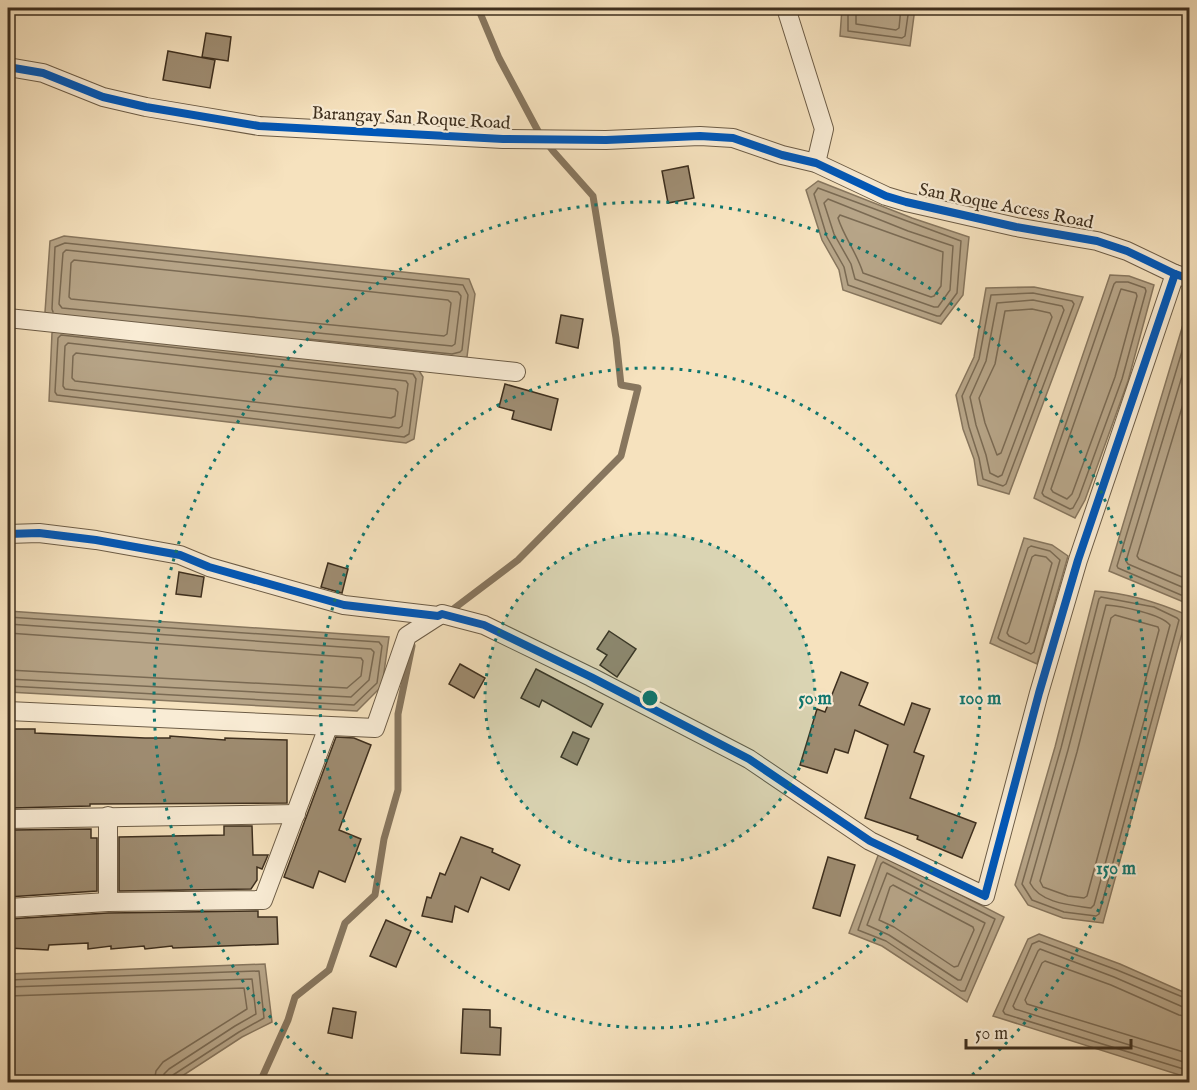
<svg xmlns="http://www.w3.org/2000/svg" width="1197" height="1090" font-family="'IM FELL English',serif">
<style>
.water{fill:#b7a588;stroke:#87765e;stroke-width:1.5}
.lines{fill:none;stroke-linecap:round;stroke-linejoin:round}
.shore{stroke:#7a6a53;stroke-width:1.5}
.stream{stroke:#87765e;stroke-width:7}
.building{fill:#9e8c71;stroke:#3e2f1e;stroke-width:1.5}
.minor-casing{stroke:#6c5c46;stroke-width:20}
.minor{stroke:#f9ecd5;stroke-width:18}
.cycleway-casing{stroke:#f9ecd5;stroke-width:11}
.cycleway{stroke:#0057b8;stroke-width:8}
.ring{fill:none;stroke:#0f766e;stroke-width:3;stroke-dasharray:3 6}
.labels{text-anchor:middle;dominant-baseline:central;stroke-width:4.5;stroke-linejoin:round;paint-order:stroke}
.street-label{font-size:18px;fill:#3e2f1e;stroke:#f9ecd5}
.centre{fill:#0f766e;stroke:#f9ecd5;stroke-width:3}
.ring-label{font-size:18px;text-anchor:middle;font-weight:bold;fill:#0f766e;stroke:#f9ecd5;stroke-width:4.5;stroke-linejoin:round;paint-order:stroke}
</style>
<rect width="100%" height="100%" fill="#f6e2be"/>
<filter id="stains"><feTurbulence type="fractalNoise" baseFrequency=".00333" numOctaves="4"/><feColorMatrix values="0 0 0 0 .2 0 0 0 0 .09 0 0 0 0 .02 0 0 0 .5 -.17"/></filter>
<radialGradient id="worn" r=".72"><stop offset=".6" stop-color="#630" stop-opacity="0"/><stop offset="1" stop-color="#630" stop-opacity=".3"/></radialGradient>
<!-- water -->
<g class="water">
<polygon points="842,8 915,8 910,46 840,36"/>
<polygon points="818,181 912,218 969,237 963,295 941,324 843,290 839,270 822,240 806,190"/>
<polygon points="64,236 469,279 475,294 467,357 453,360 52,320 45,312 50,241"/>
<polygon points="1110,275 1129,276 1154,285 1128,381 1085,500 1075,518 1034,498"/>
<polygon points="1034,287 1083,297 1009,494 978,485 974,459 963,429 956,395 974,357 986,288"/>
<polygon points="1188,308 1190,592 1186,603 1109,571"/>
<polygon points="59,329 418,369 423,377 414,439 406,443 49,401 52,333"/>
<polygon points="1024,538 1052,545 1068,556 1037,664 990,643"/>
<path d="M1095,591C1127,593 1157,602 1187,615L1103,923L1063,918L1028,905L1015,885L1055,747Z"/>
<polygon points="8,611 389,637 382,686 357,711 8,692"/>
<polygon points="879,853 1004,917 967,1002 882,946 849,933"/>
<polygon points="1039,934 1120,964 1188,994 1189,1078 993,1016 1028,939"/>
<polygon points="265,964 272,1022 242,1037 173,1082 8,1082 8,974"/>
</g>
<g class="lines">
<!-- shore -->
<g class="shore">
<polyline points="848,8 848,31 902,38 905,36 909,8"/>
<polyline points="856,8 856,24 896,30 899,28 901,8"/>
<polygon points="818,188 961,241 957,293 940,316 937,316 848,285 844,267 827,237 814,194"/>
<polygon points="828,199 908,231 953,246 950,290 938,307 934,307 855,279 851,264 834,234 824,203"/>
<path d="M840,215L943,252L941,286L934,296L931,297L863,273C857,253 844,237 838,218Z"/>
<polygon points="66,250 458,292 461,296 455,344 452,346 62,308 59,304 63,253"/>
<polygon points="74,260 448,300 451,303 447,334 444,336 71,299 69,297 71,263"/>
<polygon points="1116,282 1128,282 1145,288 1146,291 1122,379 1079,497 1073,508 1070,509 1044,496 1042,493 1114,284"/>
<polygon points="1121,289 1136,293 1137,296 1115,377 1072,494 1067,499 1053,492 1051,489"/>
<polygon points="1033,293 1072,301 1074,304 1006,484 1003,486 983,479 979,458 969,427 962,396 979,359 991,295"/>
<polygon points="1033,300 1062,306 1064,310 1002,475 998,477 990,473 986,455 976,425 970,397 986,361 997,303"/>
<polygon points="1032,309 1050,313 1052,317 1001,453 997,455 985,423 979,398 995,364 1005,311"/>
<polyline points="53,312 52,309 55,247 65,243 463,285 468,295 462,350 460,352 452,354 308,339"/>
<polyline points="1190,325 1117,566 1118,568 1181,595 1190,594"/>
<polygon points="61,335 413,374 416,379 409,434 404,437 57,395 55,392 58,338"/>
<polygon points="68,343 406,381 408,384 402,426 399,428 65,389 63,386 65,346"/>
<polyline points="1190,350 1126,561 1128,564 1182,587 1190,586"/>
<polygon points="76,353 395,389 398,392 395,416 391,418 75,381 72,378 73,356"/>
<polyline points="1190,381 1137,556 1139,559 1182,577 1190,577"/>
<polygon points="1031,546 1050,551 1060,560 1034,652 1031,654 1000,640 998,638 1028,548"/>
<polygon points="1035,555 1046,557 1052,563 1029,642 1026,644 1009,636 1007,633 1032,557"/>
<polygon points="1101,597 1154,607 1177,618 1179,620 1099,914 1096,916 1064,912 1032,900 1022,884 1061,748 1099,599"/>
<path d="M1106,605C1121,606 1161,614 1170,625L1094,905L1091,908C1070,905 1040,903 1030,883L1068,750Z"/>
<polygon points="1115,615 1158,627 1159,630 1087,896 1084,898 1068,896 1043,887 1040,881 1077,752 1111,618"/>
<polyline points="8,617 379,642 382,646 377,683 354,705 8,686"/>
<polyline points="8,624 371,649 374,652 369,680 351,697 8,679"/>
<polyline points="8,633 361,658 363,661 361,676 347,688 8,670"/>
<polygon points="883,862 995,919 965,991 961,991 886,941 858,930 881,864"/>
<polygon points="887,873 985,923 961,980 958,980 889,935 867,925"/>
<polygon points="893,885 973,927 974,930 958,966 954,967 894,927 879,920 890,887"/>
<polyline points="8,980 259,971 264,1018 239,1032 173,1075 170,1082"/>
<polyline points="8,987 252,979 256,1014 235,1026 169,1069 164,1074 163,1082"/>
<polyline points="8,996 244,988 247,1009 163,1062 156,1071 154,1082"/>
<polyline points="1190,1000 1117,970 1039,941 1032,944 1003,1011 1005,1014 1190,1071"/>
<polyline points="1190,1008 1183,1007 1114,977 1040,949 1038,951 1013,1006 1015,1009 1190,1064"/>
<polyline points="1190,1017 1179,1015 1111,985 1045,961 1042,963 1025,1000 1027,1004 1190,1054"/>
</g>
<!-- stream -->
<g class="stream">
<polyline points="448,613 518,560 621,456 638,388 621,385 616,338 593,196 553,151 538,131 499,58 478,8"/>
<polyline points="260,1082 288,1020 295,997 329,970 345,923 375,895 384,839 398,790 398,714 412,646"/>
</g>
</g>
<!-- building -->
<g class="building">
<polygon points="206,33 231,37 228,61 202,57"/>
<polygon points="168,51 215,60 210,88 163,80"/>
<polygon points="688,166 694,198 668,203 662,171"/>
<polygon points="561,315 583,319 578,348 556,343"/>
<polygon points="505,384 558,399 551,430 512,419 514,411 499,407"/>
<polygon points="328,563 348,569 342,593 321,587"/>
<polygon points="179,572 204,577 201,597 176,594"/>
<polygon points="609,631 636,649 617,677 600,665 607,655 597,649"/>
<polygon points="460,664 485,678 474,698 449,684"/>
<polygon points="536,669 603,704 591,727 542,700 539,707 521,698"/>
<polygon points="841,672 868,683 859,705 904,725 912,703 930,709 914,752 924,756 910,798 976,823 962,858 917,839 918,836 865,818 888,745 855,730 848,753 835,749 827,773 800,765 817,709 825,712"/>
<polygon points="8,729 35,729 35,733 145,738 170,738 170,736 225,740 225,738 287,740 287,803 90,804 90,806 12,808"/>
<polygon points="573,732 589,739 577,765 561,757"/>
<polygon points="336,737 354,738 371,745 339,830 361,839 345,882 319,871 313,888 284,877"/>
<polygon points="224,826 252,826 253,855 268,855 262,869 257,867 257,880 251,889 119,891 119,837 224,835"/>
<polygon points="91,829 91,838 97,838 97,891 8,897 8,833 13,833 13,830"/>
<polygon points="461,837 493,849 492,852 520,865 509,890 481,877 468,912 455,906 452,922 422,916 427,897 431,898 440,873 445,875"/>
<polygon points="828,857 855,865 840,916 813,908"/>
<polygon points="258,911 258,917 277,917 278,944 173,948 172,946 145,949 144,946 111,949 111,946 88,949 88,943 49,945 48,950 8,948 8,919 108,913"/>
<polygon points="386,920 411,931 396,967 370,956"/>
<polygon points="333,1008 356,1012 352,1038 328,1033"/>
<polygon points="463,1009 490,1010 490,1027 501,1028 500,1055 461,1053"/>
</g>
<g class="lines">
<!-- minor casing -->
<g class="minor-casing">
<g id="minor">
<polyline points="786,8 824,129 816,163"/>
<polyline points="8,67 43,73 103,97 146,107 259,126 503,139 606,140 700,136 733,138 782,155 816,163 886,196 906,202 1016,227 1097,241 1127,251 1175,274 1190,279"/>
<polyline points="8,318 516,372"/>
<polyline points="8,534 39,533 96,540 180,555 209,567 344,605 438,616 442,614 484,625 591,677 749,759 870,841 985,896 1039,693 1078,560 1175,274"/>
<polyline points="8,711 375,728 407,636 438,616"/>
<polyline points="108,816 108,902"/>
<polyline points="8,819 296,814"/>
<polyline points="8,908 108,902 263,900 328,727"/>
</g>
</g>
<!-- minor -->
<use href="#minor" class="minor"/>
<!-- cycleway casing -->
<g class="cycleway-casing">
<g id="cycleway">
<polyline points="8,67 43,73 103,97 146,107 259,126 503,139 606,140 700,136 733,138 782,155 816,163 886,196 906,202 1016,227 1097,241 1127,251 1175,274 1190,279"/>
<polyline points="8,534 39,533 96,540 180,555 209,567 344,605 438,616 442,614 484,625 591,677 749,759 870,841 985,896 1039,693 1078,560 1175,274"/>
</g>
</g>
<!-- cycleway -->
<use href="#cycleway" class="cycleway"/>
</g>
<!-- distance rings -->
<circle cx="650" cy="698" r="165" fill="#0f766e" fill-opacity=".12"/>
<g class="ring">
<circle cx="650" cy="698" r="165"/>
<circle cx="650" cy="698" r="330"/>
<path d="M335 1081A496 496 0 1 1 965 1081"/>
</g>
<g class="labels">
<!-- street labels -->
<g class="street-label">
<text transform="translate(411 119) rotate(3)">Barangay San Roque Road</text>
<text transform="translate(1006 207) rotate(11)">San Roque Access Road</text>
</g>
</g>
<circle cx="650" cy="698" r="9" class="centre"/>
<g class="ring-label">
<text x="815" y="704">50 m</text>
<text x="980" y="704">100 m</text>
<text x="1116" y="874">150 m</text>
</g>
<!-- margin -->
<rect width="1197" height="1090" fill="none" stroke="#f6e2be" stroke-width="30"/>
<rect x="9" y="9" width="1179" height="1072" fill="none" stroke="#3e2f1e" stroke-width="3"/>
<rect x="15" y="15" width="1167" height="1060" fill="none" stroke="#3e2f1e" stroke-width="1.5"/>
<!-- scale -->
<path d="M966 1039v9h165v-9" fill="none" stroke="#3e2f1e" stroke-width="3"/>
<text x="975" y="1039" font-size="18" fill="#3e2f1e" stroke="#f9ecd5" stroke-width="4.5" paint-order="stroke">50 m</text>
<rect width="100%" height="100%" filter="url(#stains)"/>
<rect width="100%" height="100%" fill="url(#worn)"/>
</svg>
